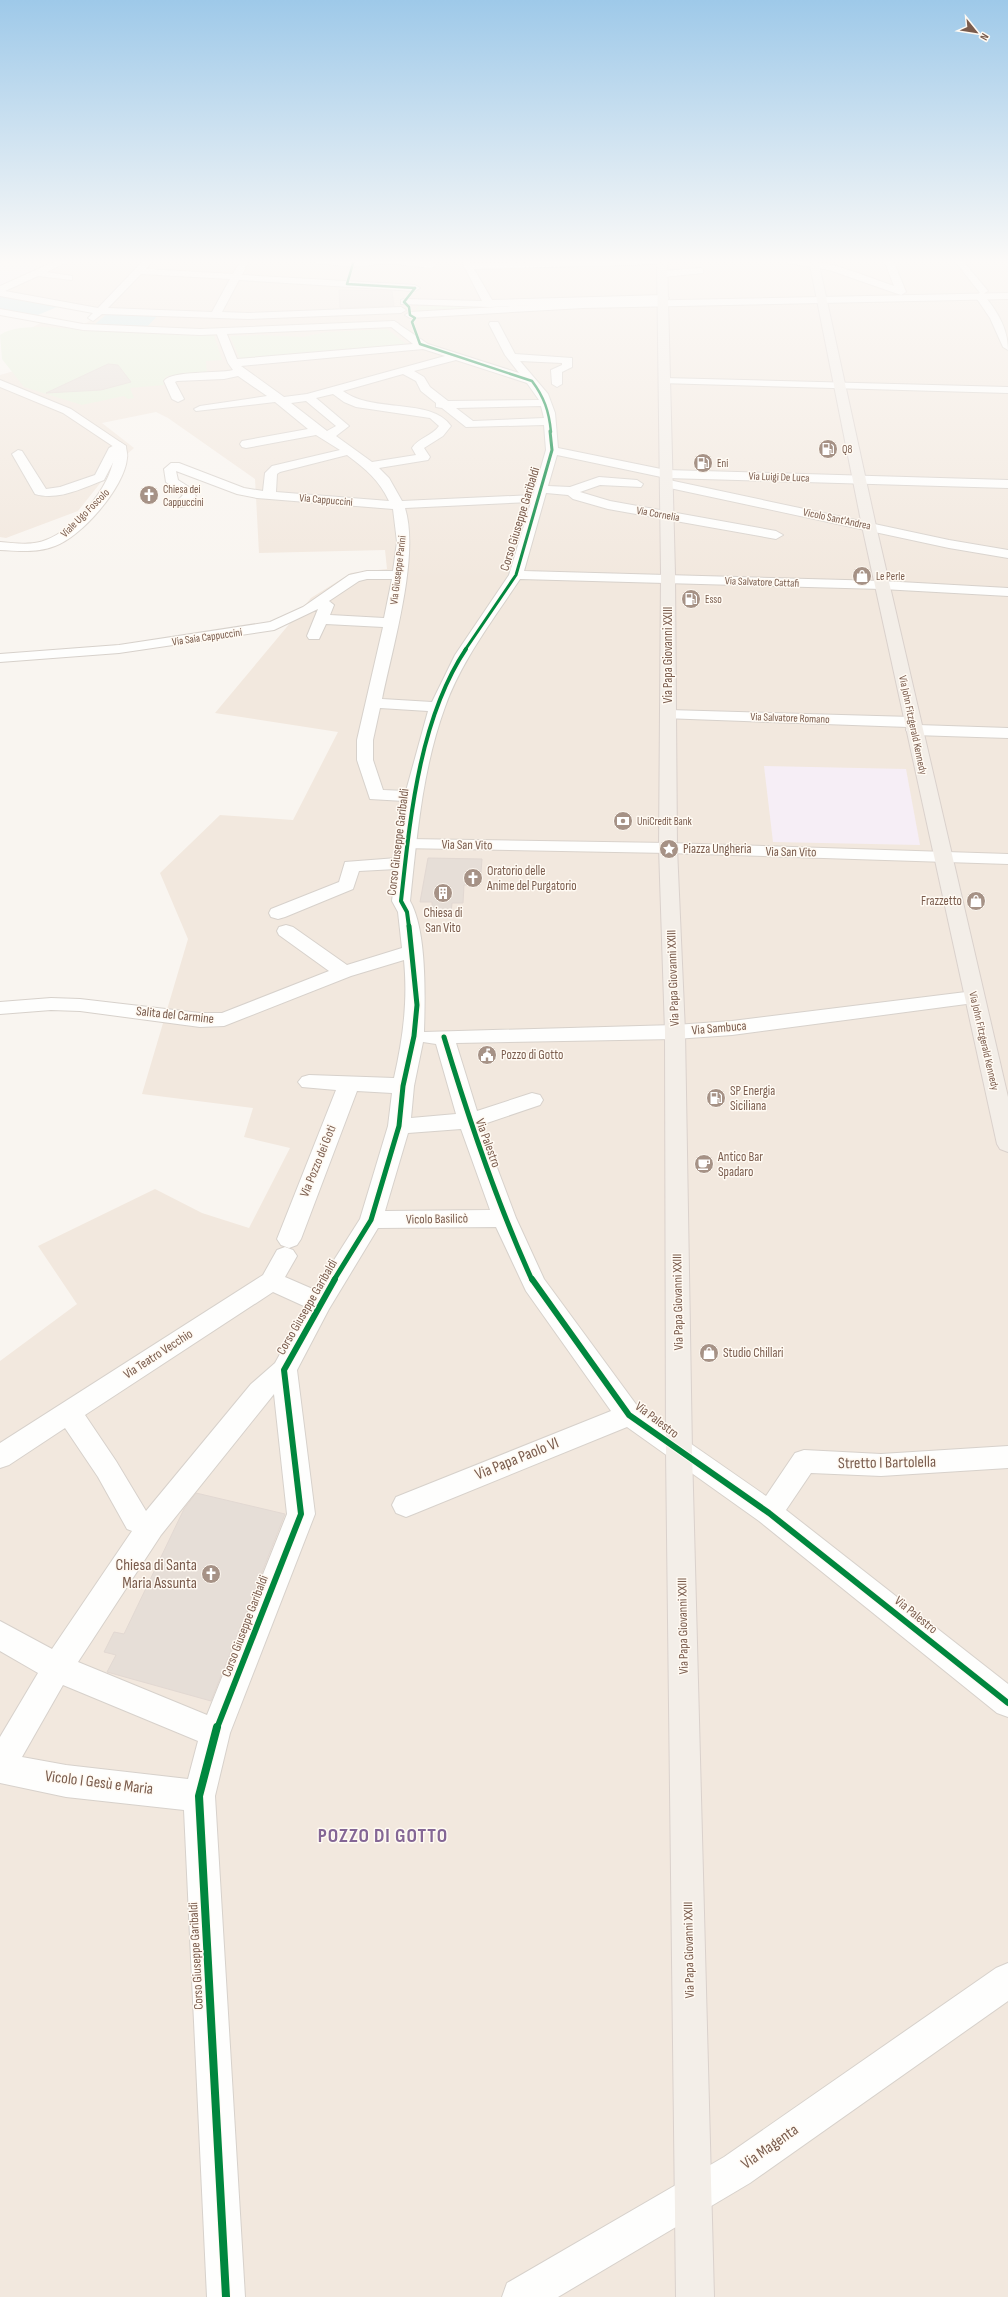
<svg xmlns="http://www.w3.org/2000/svg" width="1008" height="2297" font-family="'Sofia Sans Condensed',sans-serif">
<style>
.residential{fill:#f2e8de}
.education{fill:#f6eef6}
.green{fill:#e7f0db}
.water{fill:#d0e8ea}
.building{fill:#e6ded7;stroke:#e2d8d2}
.lines{fill:none;stroke-linecap:round;stroke-linejoin:round}
.street-casing{stroke:#d7d1cb;stroke-width:2}
.secondary-casing{stroke:#d9d2cb;stroke-width:2}
.primary-casing{stroke:#dad1cc;stroke-width:2}
.street{fill:#fefefd;fill-rule:evenodd}
.secondary{fill:#fefefd;fill-rule:evenodd}
.primary{fill:#f3eee8;fill-rule:evenodd}
.cycleway-far5-casing{stroke:#fffaf3;stroke-width:3.5}
.cycleway-far4-casing{stroke:#fffaf3;stroke-width:4.5}
.cycleway-far3-casing{stroke:#fffaf3;stroke-width:6}
.cycleway-far2-casing{stroke:#fffaf3;stroke-width:8}
.cycleway-far1-casing{stroke:#fffaf3;stroke-width:8}
.cycleway-casing{stroke:#fffaf3;stroke-width:10}
.cycleway-far5{stroke:#00873e;stroke-width:2.5}
.cycleway-far4{stroke:#00873e;stroke-width:3}
.cycleway-far3{stroke:#00873e;stroke-width:4}
.cycleway-far2{stroke:#00873e;stroke-width:5}
.cycleway-far1{stroke:#00873e;stroke-width:6}
.cycleway{stroke:#00873e;stroke-width:8}
.labels{text-anchor:middle;dominant-baseline:central;stroke-width:3;stroke-linejoin:round;paint-order:stroke}
.far-poi-label{font-size:11px;fill:#7a5c4d;stroke:#fffaf3;text-anchor:start}
.far-street-label{font-size:11px;fill:#7a5c4d;stroke:#fffaf3}
.street-label{font-size:13px;fill:#7a5c4d;stroke:#fffaf3}
.poi-label{font-size:13px;fill:#7a5c4d;stroke:#fffaf3;text-anchor:start}
.near-street-label{font-size:16px;fill:#7a5c4d;stroke:#fffaf3}
.near-poi-label{font-size:16px;fill:#7a5c4d;stroke:#fffaf3;text-anchor:end}
.near-district-label{font-size:20px;font-weight:bold;letter-spacing:1px;fill:#846695;stroke:#fffaf3}
</style>
<rect width="100%" height="100%" fill="#f9f5f0"/>
<!-- residential -->
<polygon class="residential" points="0,260 1008,260 1008,2297 0,2297 0,1361 77,1304 38,1246 155,1189 202,1213 249,1228 290,1148 244,1137 253,1108 142,1094 188,939 160,873 220,815 293,820 338,732 215,713 311,598 351,573 387,569 385,550 259,553 255,479 168,418 156,412 102,423 134,448 113,467 78,511 6,538 0,537 0,375 14,371 1,345 42,322 75,330 103,312 0,293"/>
<!-- education -->
<g class="education">
<polygon points="0,260 57,260 0,286"/>
<polygon points="764,766 906,769 920,845 773,842"/>
</g>
<!-- green -->
<g class="green">
<polygon points="420,303 479,306 479,308 415,311"/>
<path d="M42,327L214,335L222,360L206,361L207,373L167,376L163,380L164,385L130,388L134,398L128,399L124,396L82,405L24,387L2,359L0,335C11,327 30,327 42,327Z"/>
<polygon points="387,329 406,344 240,359 230,336 260,335 303,337 327,332"/>
</g>
<!-- water -->
<g class="water">
<polygon points="0,295 57,307 33,317 0,310"/>
<polygon points="107,314 158,315 146,328 94,325"/>
</g>
<!-- building -->
<g class="building">
<polygon points="339,290 392,291 394,306 340,308"/>
<polygon points="108,364 118,365 131,382 101,390 46,393"/>
<polygon points="428,858 482,859 480,885 464,885 463,903 452,903 451,914 432,913 432,902 420,902"/>
<polygon points="196,1493 285,1514 211,1701 107,1672 116,1655 104,1652 114,1632 124,1634 184,1509"/>
</g>
<g class="lines">
<!-- street casing -->
<g class="street-casing">
<g id="street">
<path d="M58,260H70L47,272L72,276V280L38,276L5,291L98,308L144,260L153,261L146,269L233,274L241,260H249L242,275L415,285L420,288L415,291L239,280L222,312L248,313L401,307L406,310L401,313L248,319L102,314L93,321L88,318L93,313L0,296V286ZM141,274L230,279L212,312L108,308Z"/>
<polygon points="312,260 407,260 431,262 436,265 431,268 387,263 353,267 317,263"/>
<polygon points="461,260 469,260 471,263 666,260 665,263 662,264 474,269 492,300 664,295 669,298 664,301 489,307 401,304 401,300 404,299 482,301"/>
<path d="M783,260C817,255 862,275 894,286L884,260H893L906,292L901,295L898,294L829,270L788,263Z"/>
<path d="M954,260H962L988,291L983,294C997,311 1008,328 1008,350L1003,347L990,318L975,296L980,293Z"/>
<polygon points="700,268 703,269 703,273 663,277 658,274 663,271"/>
<path d="M394,321L428,344L519,373L505,355L489,324L490,322H498L515,354L572,358V367L562,372V384L557,387L552,384L551,370L562,365V363L520,361L548,394L555,413L558,448L666,470L1008,480V488L666,478L557,455L548,486L570,487L599,477L637,480L643,484L641,487L600,485L580,492L610,501L776,531L783,535L776,539L608,509L573,499L568,495L546,493L524,571L882,581L1008,588V596L882,589L520,579C493,620 461,661 445,707C422,770 417,836 410,901C427,931 425,997 424,1032L675,1025L732,1021L974,991L981,993L984,997L981,1001L974,1003L732,1035L675,1039L456,1043L477,1111L532,1093L540,1095L543,1100L540,1105L481,1125L516,1218L544,1279L638,1407L766,1496L795,1453L804,1450L881,1454L1008,1446V1468L881,1476L811,1473L786,1510L1008,1684V1717L997,1713L759,1521L627,1427L416,1513L406,1517L396,1513L392,1505L396,1497L611,1411L526,1291L496,1227L378,1228L329,1309L297,1370L315,1514L230,1733L215,1796L245,2297H207L184,1810L66,1797L0,1783V1737L38,1673L0,1651V1621L52,1649L132,1531L127,1529L98,1477L65,1428L9,1465L0,1468V1443L263,1275L277,1250L285,1247L293,1250L297,1256L285,1277L315,1290L360,1219L388,1126L392,1093L357,1091L301,1239L297,1245L289,1248L281,1245L277,1239L336,1090L302,1087L298,1082L302,1077L309,1075L394,1078C403,1038 408,1002 404,960L351,976L224,1026L200,1027L80,1011L51,1010L0,1014V1002L51,998L80,999L200,1013H222L329,971L279,935L277,931L279,927L286,925L293,927L347,965L402,948L398,912L392,901L396,869L359,871L353,889L285,917L278,919L271,917L269,913L271,909L339,882L345,862L397,858L404,801L370,799L357,760V740L383,627L326,624L319,639H309L307,636L318,609L274,630L119,653L0,662V654L119,645L270,622L303,607L349,575L367,571H393L397,542L393,509L257,498L237,494L176,471L178,480L189,487L196,496L184,507H176L174,504L183,495L166,482L164,469L171,463H179L244,488L263,491L265,473L272,466L340,450L316,435L246,448L242,447L240,444L242,441L308,429L275,402L196,411L194,409L200,406L267,396L238,376L224,379L177,381L175,382L184,399L178,402L172,399L164,381C172,370 218,374 233,370L228,363L216,332L217,330L221,329L226,332L237,359L413,344L390,326V322ZM423,349L445,356L307,394L284,397L241,366ZM456,360L527,383L539,400L448,401L430,387L424,377L414,371ZM403,374L416,381L421,391L436,403V407L442,408L466,427L544,425L546,450L533,495L402,501L389,478L379,468L428,460L430,457L424,448L443,436L451,426C431,397 374,414 343,391ZM333,394L344,402L356,407L430,418L439,426C432,436 418,438 412,448L416,455L372,462L336,436L349,426L316,398ZM306,401L336,426L327,431L291,403ZM541,406L544,418L473,421L456,408ZM347,455C366,469 379,480 389,501L276,492L277,474L280,472ZM531,502L509,575L455,655L432,702L382,699C392,649 420,556 405,508ZM367,579H392L384,618L330,615L334,605L329,601L359,581ZM380,708L428,711L406,791L383,790L373,760V740ZM423,1042L436,1044L456,1114L411,1118L414,1086ZM461,1129L490,1210L385,1211L408,1133ZM273,1292L306,1307L275,1363L251,1384L146,1511L116,1461L85,1415ZM274,1394L287,1514L207,1715L78,1662L161,1535ZM63,1685L198,1741L188,1779L66,1765L22,1757Z"/>
<polygon points="664,378 1008,387 1008,393 660,383 659,381"/>
<path d="M120,442L126,446L118,453L104,480C83,488 58,501 35,494L12,454L18,450L22,451L46,489L60,487L95,475L109,448Z"/>
<polygon points="669,480 949,540 1008,550 1008,558 949,548 665,487 663,484"/>
<polygon points="669,710 912,717 918,719 920,722 918,725 1008,728 1008,738 914,735 908,733 906,730 908,727 663,718 661,715 663,712"/>
<polygon points="1008,1963 1008,2001 750,2183 558,2297 502,2297 507,2283 724,2157 996,1968"/>
</g>
</g>
<!-- secondary casing -->
<g class="secondary-casing">
<g id="secondary">
<polygon points="1008,293 1008,299 583,308 410,318 405,315 410,312 583,302"/>
<polygon points="0,309 83,324 200,329 394,321 399,324 394,327 200,335 83,330 0,315"/>
<path d="M0,380L71,409L126,446C126,450 128,454 127,458C125,487 81,537 55,546C37,553 18,551 0,550V542C15,543 32,546 46,540C76,529 118,480 114,447L63,413L0,387Z"/>
<polygon points="407,839 668,843 1008,854 1008,864 668,853 401,848 398,844 401,840"/>
</g>
</g>
<!-- primary casing -->
<g class="primary-casing">
<g id="primary">
<polygon points="657,260 667,260 675,574 677,848 685,1032 692,1451 714,2297 676,2297 666,1451 665,1032 659,848 661,574"/>
<polygon points="809,260 818,260 876,526 1008,1097 1008,1152 1000,1149 997,1144 862,526"/>
</g>
</g>
<!-- street -->
<use href="#street" class="street"/>
<!-- secondary -->
<use href="#secondary" class="secondary"/>
<!-- primary -->
<use href="#primary" class="primary"/>
<!-- cycleway-far5 casing -->
<g class="cycleway-far5-casing">
<g id="cycleway-far5">
<polyline points="354,260 347,284 415,288"/>
<path d="M415,288L404,302L409,307L410,315L415,318L412,322L420,344L532,381C544,397 549,411 551,432"/>
</g>
</g>
<!-- cycleway-far4 casing -->
<g class="cycleway-far4-casing">
<polyline id="cycleway-far4" points="465,650 516,575 552,450 550,431"/>
</g>
<!-- cycleway-far3 casing -->
<g class="cycleway-far3-casing">
<path id="cycleway-far3" d="M409,927L407,912L401,901C410,819 419,719 466,649"/>
</g>
<!-- cycleway-far2 casing -->
<g class="cycleway-far2-casing">
<g id="cycleway-far2">
<path d="M444,1037C469,1120 496,1201 532,1280"/>
<polyline points="334,1280 371,1220 399,1126 403,1086 414,1036 417,1005 409,926"/>
</g>
</g>
<!-- cycleway-far1 casing -->
<g class="cycleway-far1-casing">
<g id="cycleway-far1">
<polyline points="532,1279 629,1415 769,1513 1008,1703"/>
<polyline points="217,1728 301,1514 284,1370 335,1279"/>
</g>
</g>
<!-- cycleway casing -->
<g class="cycleway-casing">
<polyline id="cycleway" points="217,1727 199,1796 226,2297"/>
</g>
<!-- cycleway-far5 -->
<use href="#cycleway-far5" class="cycleway-far5"/>
<!-- cycleway-far4 -->
<use href="#cycleway-far4" class="cycleway-far4"/>
<!-- cycleway-far3 -->
<use href="#cycleway-far3" class="cycleway-far3"/>
<!-- cycleway-far2 -->
<use href="#cycleway-far2" class="cycleway-far2"/>
<!-- cycleway-far1 -->
<use href="#cycleway-far1" class="cycleway-far1"/>
<!-- cycleway -->
<use href="#cycleway" class="cycleway"/>
</g>
<!-- sky -->
<linearGradient id="sky" x2="0" y2="1"><stop stop-color="#9ec9e9"/><stop offset="0.45" stop-color="#fcfaf8"/><stop offset="1" stop-color="#fcfaf8" stop-opacity="0"/></linearGradient>
<rect width="1008" height="581" fill="url(#sky)"/>
<!-- icons -->
<defs>
<g id="fuel-disc" transform="scale(1)"><circle r="9.5" fill="#a69286" stroke="#fffaf3"/><path d="M-5.5-6h7V0h2V4h1.3V-2.5L3-4.5l.8-.8L6-3V5H2.5V1h-1V6h-7ZM-4.2-4.7v3.2H.2V-4.7Z" fill="#fff"/></g>
<g id="church-disc" transform="scale(1)"><circle r="9.5" fill="#a69286" stroke="#fffaf3"/><path d="M-1.2-6h2.4v3.5h3.3v2.4h-3.3V6h-2.4V-.1h-3.3v-2.4h3.3Z" fill="#fff"/></g>
<g id="shop-disc" transform="scale(1)"><circle r="9.5" fill="#a69286" stroke="#fffaf3"/><path d="M-5-2.5h2.3a2.7 3.5 0 0 1 5.4 0H5L5.5 6h-11ZM-1.5-2.5h3a1.5 2.3 0 0 0-3 0Z" fill="#fff"/></g>
<g id="bank-disc" transform="scale(1)"><circle r="9.5" fill="#a69286" stroke="#fffaf3"/><path d="M-6-4H6V4H-6ZM0-2.3a2.3 2.3 0 1 0 0 4.6a2.3 2.3 0 1 0 0-4.6Z" fill="#fff"/></g>
<g id="sight-disc" transform="scale(1)"><circle r="9.5" fill="#a69286" stroke="#fffaf3"/><path d="M0-6L1.8-2.2L6-1.7L2.9 1.2L3.7 5.4L0 3.3L-3.7 5.4L-2.9 1.2L-6-1.7L-1.8-2.2Z" fill="#fff"/></g>
<g id="building-disc" transform="scale(1)"><circle r="9.5" fill="#a69286" stroke="#fffaf3"/><path d="M-4-6H4V6H1V3H-1V6H-4ZM-2.5-4.3h1.7v1.8h-1.7ZM.8-4.3h1.7v1.8H.8ZM-2.5-1h1.7V.8h-1.7ZM.8-1h1.7V.8H.8Z" fill="#fff"/></g>
<g id="civic-disc" transform="scale(1)"><circle r="9.5" fill="#a69286" stroke="#fffaf3"/><path d="M-.6-6.5H3V-4.5H.6V-3L4-1V1h2V6H-6V1h2V-1L-.6-3ZM-1.2 2.5V6h2.4V2.5Z" fill="#fff"/></g>
<g id="cafe-disc" transform="scale(1)"><circle r="9.5" fill="#a69286" stroke="#fffaf3"/><path d="M-5.5-4.5H6V0H3Q3 3.5 0 3.5H-2.5Q-5.5 3.5-5.5 0ZM3-3.2v2h1.7v-2ZM-6 4.5H4V6H-6Z" fill="#fff"/></g>
</defs>
<g fill-rule="evenodd">
<use href="#fuel-disc" x="828" y="449"/>
<use href="#fuel-disc" x="703" y="463"/>
<use href="#church-disc" x="149" y="495"/>
<use href="#shop-disc" x="862" y="576"/>
<use href="#fuel-disc" x="691" y="599"/>
<use href="#bank-disc" x="623" y="821"/>
<use href="#sight-disc" x="669" y="849"/>
<use href="#church-disc" x="473" y="878"/>
<use href="#building-disc" x="443" y="893"/>
<use href="#shop-disc" x="976" y="901"/>
<use href="#civic-disc" x="487" y="1055"/>
<use href="#fuel-disc" x="716" y="1098"/>
<use href="#cafe-disc" x="704" y="1164"/>
<use href="#shop-disc" x="709" y="1353"/>
<use href="#church-disc" x="211" y="1574"/>
</g>
<g class="labels">
<!-- far-poi labels -->
<g class="far-poi-label">
<text x="842" y="449">Q8</text>
<text x="717" y="463">Eni</text>
<text x="163" y="489">Chiesa dei<tspan x="163" dy="13">Cappuccini</tspan></text>
<text x="876" y="576">Le Perle</text>
<text x="705" y="599">Esso</text>
<text x="637" y="821">UniCredit Bank</text>
</g>
<!-- far-street labels -->
<g class="far-street-label">
<text transform="translate(779 477) rotate(2)">Via Luigi De Luca</text>
<text transform="translate(326 500) rotate(5)">Via Cappuccini</text>
<text transform="translate(85 513) rotate(-45)">Viale Ugo Foscolo</text>
<text transform="translate(658 514) rotate(10)">Via Cornelia</text>
<text transform="translate(837 519) rotate(12)">Vicolo Sant'Andrea</text>
<text transform="translate(398 570) rotate(-83)">Via Giuseppe Parini</text>
<text transform="translate(762 582) rotate(2)">Via Salvatore Cattafi</text>
<text transform="translate(207 637) rotate(-8)">Via Saia Cappuccini</text>
<text transform="translate(790 718) rotate(2)">Via Salvatore Romano</text>
<text transform="translate(913 725) rotate(78)">Via John Fitzgerald Kennedy</text>
<text transform="translate(984 1041) rotate(77)">Via John Fitzgerald Kennedy</text>
</g>
<!-- street labels -->
<g class="street-label">
<text transform="translate(520 519) rotate(-73)">Corso Giuseppe Garibaldi</text>
<text transform="translate(668 655) rotate(-90)">Via Papa Giovanni XXIII</text>
<text transform="translate(398 842) rotate(-83)">Corso Giuseppe Garibaldi</text>
<text transform="translate(467 845) rotate(1)">Via San Vito</text>
<text transform="translate(791 852) rotate(1)">Via San Vito</text>
<text transform="translate(673 978) rotate(-92)">Via Papa Giovanni XXIII</text>
<text transform="translate(175 1015) rotate(6)">Salita del Carmine</text>
<text transform="translate(719 1028) rotate(-5)">Via Sambuca</text>
<text transform="translate(488 1143) rotate(70)">Via Palestro</text>
<text transform="translate(318 1161) rotate(-68)">Via Pozzo dei Goti</text>
<text transform="translate(437 1219) rotate(-1)">Vicolo Basilicò</text>
<text transform="translate(678 1302) rotate(-91)">Via Papa Giovanni XXIII</text>
<text transform="translate(307 1307) rotate(-60)">Corso Giuseppe Garibaldi</text>
<text transform="translate(158 1354) rotate(-33)">Via Teatro Vecchio</text>
<text transform="translate(657 1420) rotate(37)">Via Palestro</text>
<text transform="translate(916 1615) rotate(39)">Via Palestro</text>
<text transform="translate(245 1626) rotate(-69)">Corso Giuseppe Garibaldi</text>
<text transform="translate(683 1626) rotate(-91)">Via Papa Giovanni XXIII</text>
<text transform="translate(689 1950) rotate(-91)">Via Papa Giovanni XXIII</text>
<text transform="translate(196 1956) rotate(-93)">Corso Giuseppe Garibaldi</text>
</g>
<!-- poi labels -->
<g class="poi-label">
<text x="683" y="849">Piazza Ungheria</text>
<text x="487" y="871">Oratorio delle<tspan x="487" dy="15">Anime del Purgatorio</tspan></text>
<text x="962" y="901" text-anchor="end">Frazzetto</text>
<text x="443" y="913" text-anchor="middle">Chiesa di<tspan x="443" dy="15">San Vito</tspan></text>
<text x="501" y="1055">Pozzo di Gotto</text>
<text x="730" y="1091">SP Energia<tspan x="730" dy="15">Siciliana</tspan></text>
<text x="718" y="1157">Antico Bar<tspan x="718" dy="15">Spadaro</tspan></text>
<text x="723" y="1353">Studio Chillari</text>
</g>
<!-- near-street labels -->
<g class="near-street-label">
<text transform="translate(517 1459) rotate(-22)">Via Papa Paolo VI</text>
<text transform="translate(887 1463) rotate(-1)">Stretto I Bartolella</text>
<text transform="translate(99 1783) rotate(7)">Vicolo I Gesù e Maria</text>
<text transform="translate(770 2147) rotate(-35)">Via Magenta</text>
</g>
<!-- near-poi labels -->
<g class="near-poi-label">
<text x="197" y="1565">Chiesa di Santa<tspan x="197" dy="18">Maria Assunta</tspan></text>
</g>
<!-- near-district labels -->
<g class="near-district-label">
<text x="383" y="1836">POZZO DI GOTTO</text>
</g>
</g>
<!-- north arrow -->
<g transform="translate(976 32) rotate(120)" stroke="#fffaf3" stroke-width="3" paint-order="stroke">
<path d="M0-3L7 15L0 10L-7 15Z" fill="#7a5c4d"/>
<text y="-6" font-size="11" font-weight="bold" text-anchor="middle" fill="#7a5c4d">N</text>
</g>
</svg>
